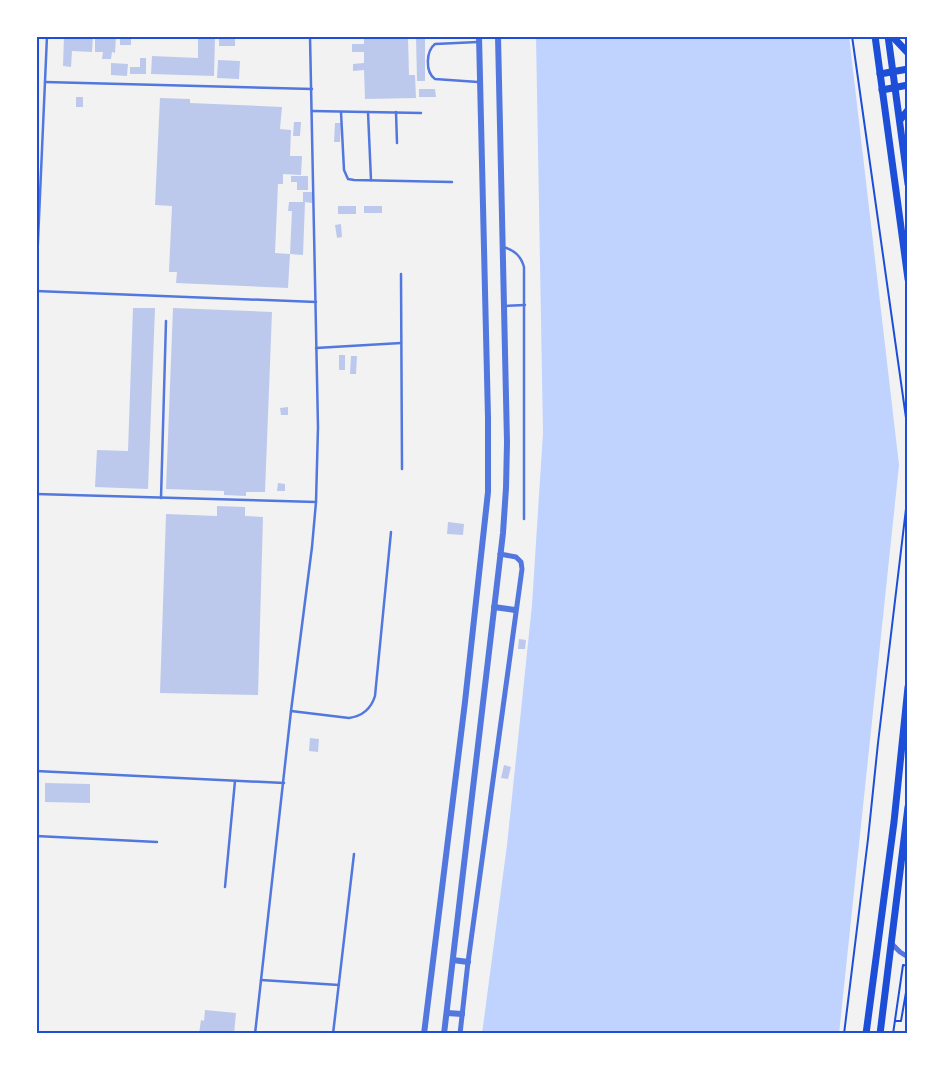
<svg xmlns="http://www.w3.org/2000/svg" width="944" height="1070" font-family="'Work Sans',sans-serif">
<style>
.water{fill:#bfd3fe}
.building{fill:#bdc9ec}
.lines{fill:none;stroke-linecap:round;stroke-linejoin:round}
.path{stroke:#1d4ed8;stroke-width:2}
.service{stroke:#5277de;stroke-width:2.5}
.minor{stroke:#5277de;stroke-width:5}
.tertiary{stroke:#5277de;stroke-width:6}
.secondary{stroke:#1d4ed8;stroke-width:7}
.neatline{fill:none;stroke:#1d4ed8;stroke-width:2}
</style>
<rect width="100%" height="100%" fill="#f2f2f2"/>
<!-- water -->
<polygon class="water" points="536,36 849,36 899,465 839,1034 482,1034 507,845 532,605 543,433"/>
<!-- building -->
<g class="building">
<polygon points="64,36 93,36 92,52 72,51 71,67 63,66"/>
<polygon points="95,36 116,36 115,53 112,52 111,59 102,59 103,52 95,52"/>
<rect x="120" y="36" width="11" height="9"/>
<polygon points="198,36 215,36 214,76 151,74 152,56 198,58"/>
<rect x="219" y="36" width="16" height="10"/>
<polygon points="416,36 425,36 425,81 417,81"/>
<polygon points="408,38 409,75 415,75 416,98 365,99 364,70 353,71 353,64 364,63 364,52 352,52 352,44 364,44 364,39"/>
<polygon points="140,58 146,58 146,74 130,74 130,67 140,67"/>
<polygon points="218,60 240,61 239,79 217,78"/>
<polygon points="111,63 128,64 127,76 111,75"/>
<polygon points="419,89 435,89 436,97 419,97"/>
<rect x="76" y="97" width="7" height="10"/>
<polygon points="160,98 190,99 190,103 282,107 280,129 291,130 290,156 302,156 301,175 283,174 283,184 278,184 275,253 290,254 288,288 176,283 177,272 169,272 172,206 155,205"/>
<polygon points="294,122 301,122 300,136 293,136"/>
<polygon points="335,123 341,123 340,142 334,142"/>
<polygon points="291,176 308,176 308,190 297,190 297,182 291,182"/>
<polygon points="303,192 313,192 312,203 305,202 303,255 290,254 292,211 288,211 289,202 303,202"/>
<rect x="338" y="206" width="18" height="8"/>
<rect x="364" y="206" width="18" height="7"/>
<polygon points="341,224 342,237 337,238 335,225"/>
<polygon points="133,308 155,308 148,489 95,487 97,450 128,451"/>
<polygon points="173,308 272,312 265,492 246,492 246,496 224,495 224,491 166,489"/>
<rect x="339" y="355" width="6" height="15"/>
<polygon points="351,356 357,356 356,374 350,374"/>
<polygon points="288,407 288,415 281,415 280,408"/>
<polygon points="278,483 285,484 285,491 277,491"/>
<polygon points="217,506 245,507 245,516 263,517 258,695 160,693 166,514 217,516"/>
<polygon points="448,522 464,524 463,535 447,534"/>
<polygon points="519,639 526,640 525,649 518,649"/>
<polygon points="310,738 319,739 318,752 309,751"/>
<polygon points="504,765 511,767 508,779 501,778"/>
<polygon points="45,783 90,784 90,803 45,802"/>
<polygon points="205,1010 236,1013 234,1034 199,1034 201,1020 204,1021"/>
</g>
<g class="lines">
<!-- path -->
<g class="path">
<polyline points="852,36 908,432"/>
<polyline points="895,1021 901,1021 908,981"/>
<polyline points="844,1034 868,839 878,743 908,492"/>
<polyline points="893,1034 903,965 908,966"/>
</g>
<!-- service -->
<g class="service">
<polyline points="45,82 312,89"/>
<path d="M478,82L435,79C425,72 426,51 435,44L478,42"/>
<polyline points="312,111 421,113"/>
<polyline points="341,112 344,170 348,179 354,180 452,182"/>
<polyline points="368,112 371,180"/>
<polyline points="396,112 397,143"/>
<path d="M503,247C515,250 521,256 524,267V519"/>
<polyline points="401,274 402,469"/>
<polyline points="36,286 47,36"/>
<polyline points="36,291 316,302"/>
<polyline points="504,306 525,305"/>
<polyline points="316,348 401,343"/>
<polyline points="36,494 316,502"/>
<polyline points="161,498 166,321"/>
<path d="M291,711L349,718C363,716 371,709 375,696L391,532"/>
<polyline points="36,771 284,783"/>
<polyline points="36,836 157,842"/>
<polyline points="225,887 235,781"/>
<polyline points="261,980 339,985"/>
<polyline points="255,1034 291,711 312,547 316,502 318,427 310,36"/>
<polyline points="333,1034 354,854"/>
</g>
<!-- minor -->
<g class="minor">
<polyline points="891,943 900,952 908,957"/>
<polyline points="460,1034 468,962 522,569 521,562 516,557 500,554"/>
</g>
<!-- tertiary -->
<g class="tertiary">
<polyline points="494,607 515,610"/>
<polyline points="453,960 468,962"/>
<polyline points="447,1013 462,1014"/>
<polyline points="424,1034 465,702 488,492 488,418 479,36"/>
<polyline points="444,1034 503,533 506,488 507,442 498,36"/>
</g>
<!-- secondary -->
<g class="secondary">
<polyline points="875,36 908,279"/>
<polyline points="888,36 908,184"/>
<polyline points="892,36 908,53"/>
<polyline points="880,74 908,69"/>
<polyline points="882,90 908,85"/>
<polyline points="900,120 908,110"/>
<polyline points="866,1034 894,822 908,687"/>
<polyline points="880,1034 908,807"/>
</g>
</g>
<!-- border -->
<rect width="944" height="1070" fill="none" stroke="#ffffff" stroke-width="75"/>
<rect x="38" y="38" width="868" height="994" class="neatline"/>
</svg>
